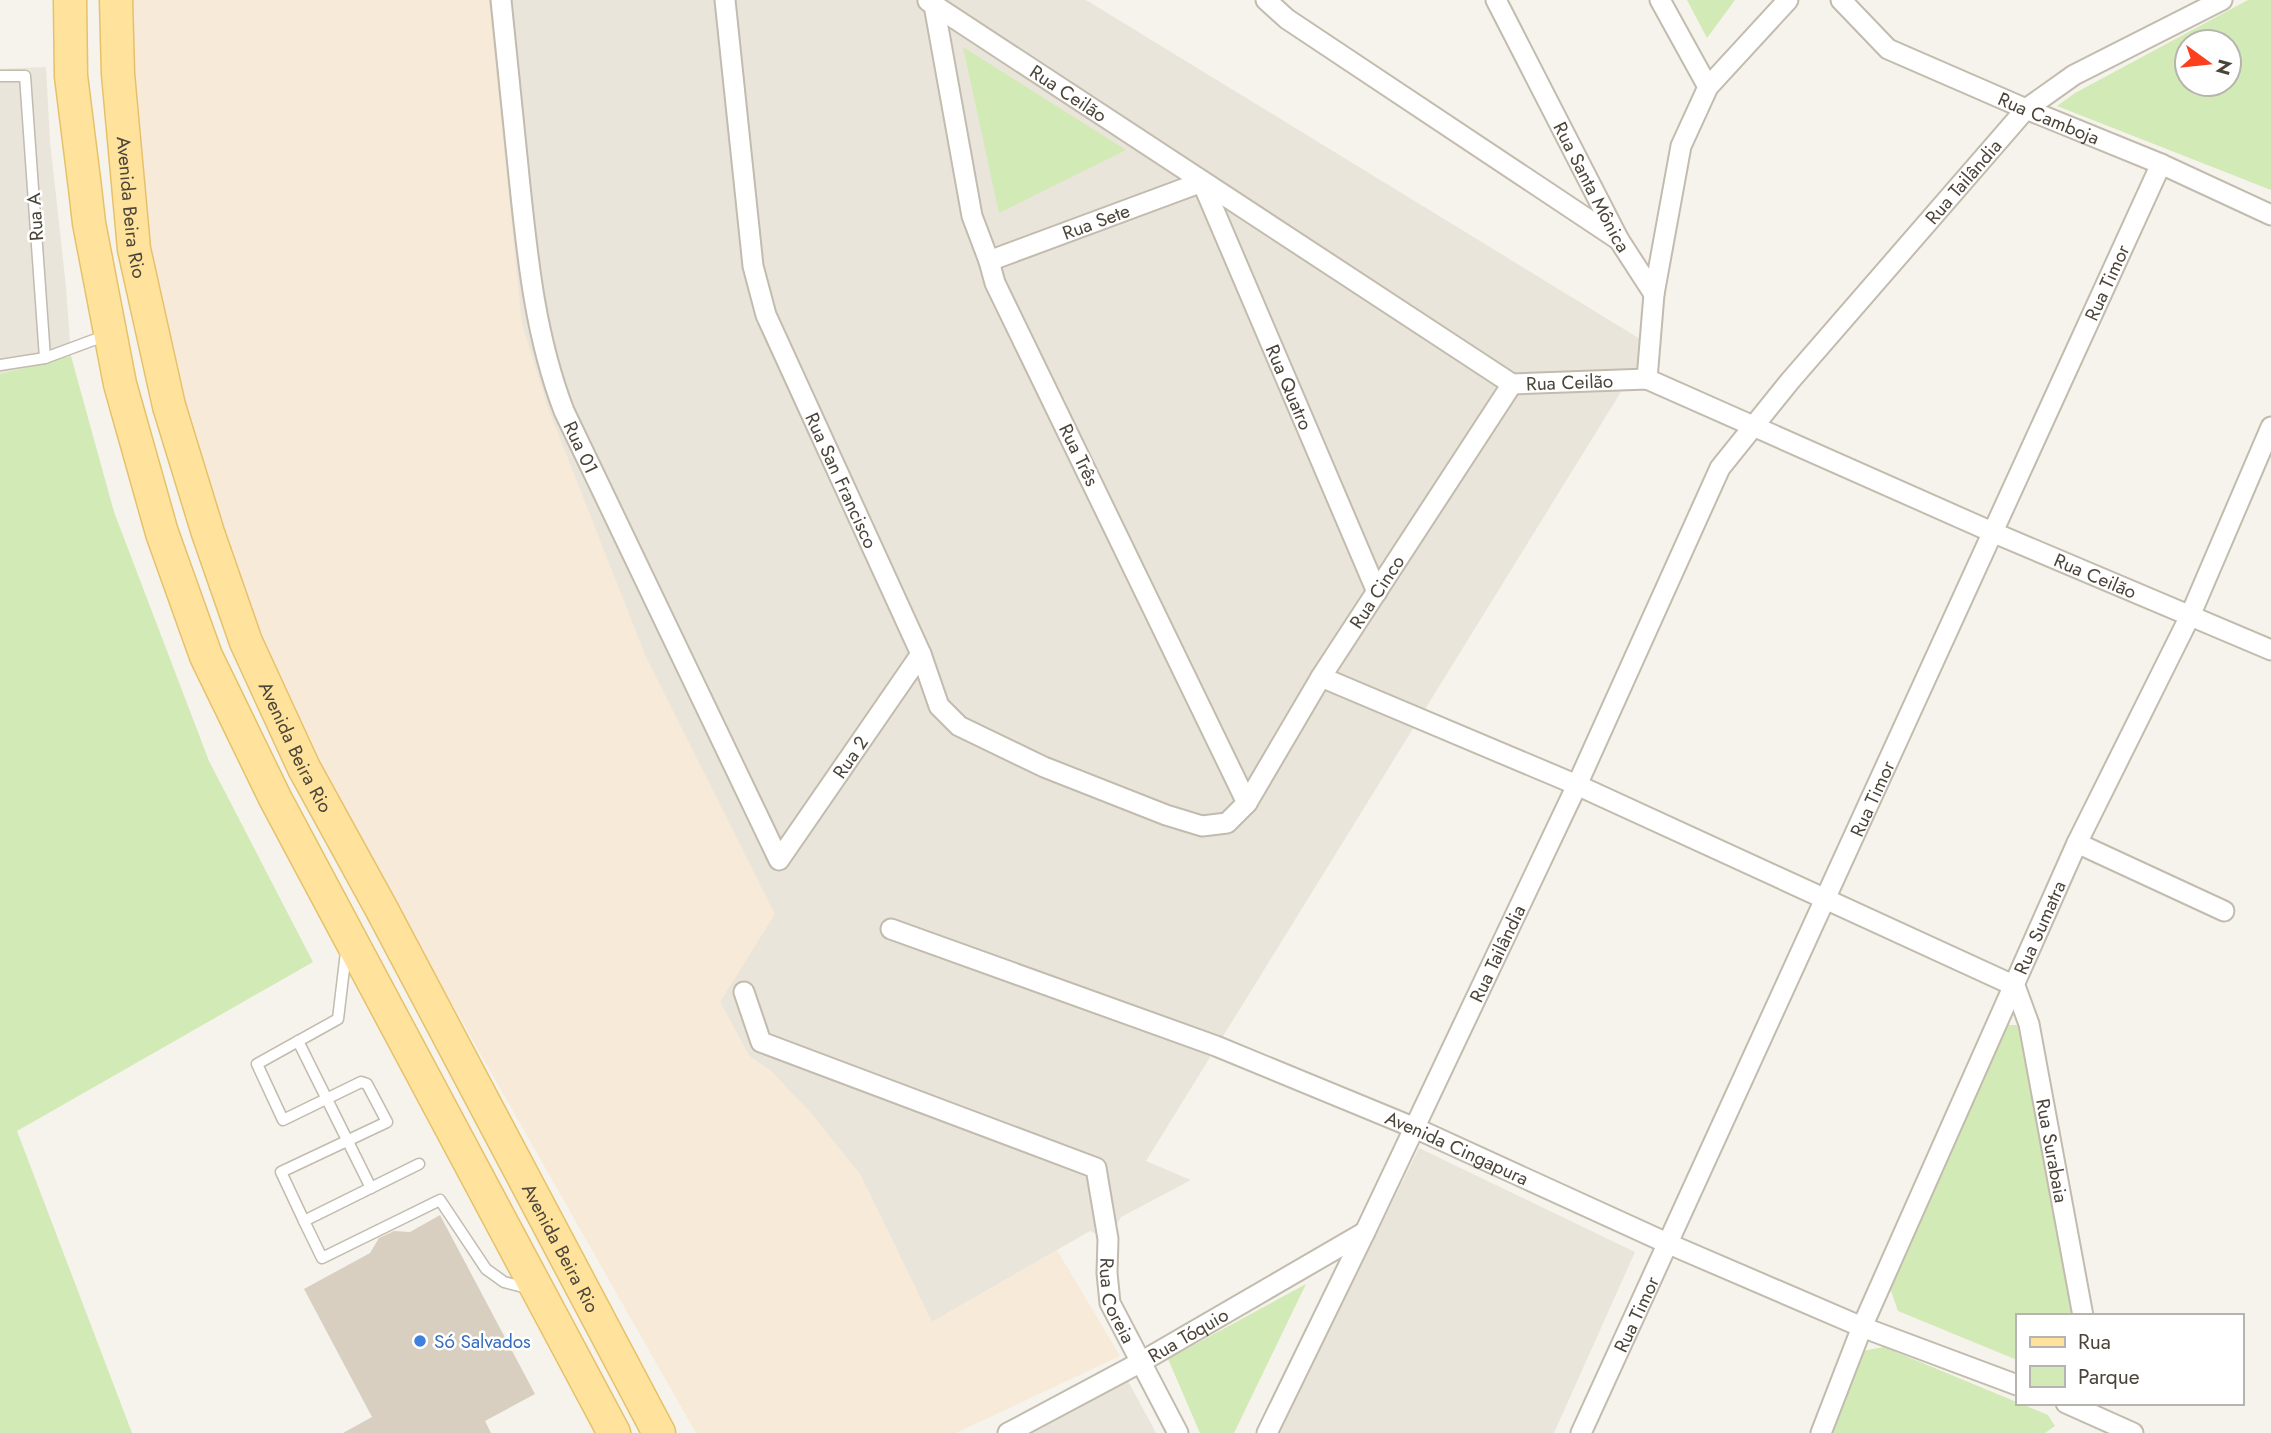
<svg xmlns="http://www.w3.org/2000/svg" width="2271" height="1433" font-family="Jost,sans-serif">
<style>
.residential{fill:#eae5da}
.commercial{fill:#f7ead8}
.green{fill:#d2eab5;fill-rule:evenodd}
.building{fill:#d8cfc1}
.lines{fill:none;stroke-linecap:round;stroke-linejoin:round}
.lane-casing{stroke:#c2bbae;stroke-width:13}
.street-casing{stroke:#c2bbae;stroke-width:23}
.primary-casing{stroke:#e6c16a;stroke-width:35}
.lane{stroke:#fff;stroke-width:10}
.street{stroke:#fff;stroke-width:19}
.primary{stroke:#ffe39c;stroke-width:32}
.shop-dot{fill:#3f7fe0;stroke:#fff;stroke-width:2.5}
.labels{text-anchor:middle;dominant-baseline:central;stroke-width:5;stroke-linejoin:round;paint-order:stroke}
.street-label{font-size:19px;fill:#4b4439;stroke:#fff}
.shop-label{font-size:19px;fill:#366cbe;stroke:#fff;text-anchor:start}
</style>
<rect width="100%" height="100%" fill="#f6f3ec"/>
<!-- residential -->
<g class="residential">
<polygon points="373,0 1086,0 1650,345 1146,1161 1191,1180 1121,1217 1108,1239 1090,1231 932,1322 860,1174 772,1072 749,1056 720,1002"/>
<polygon points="46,67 50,141 66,287 71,356 0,374 0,69"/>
<polygon points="1419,1148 1635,1252 1554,1433 1278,1433"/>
<polygon points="1128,1381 1156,1433 1033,1433"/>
</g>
<!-- commercial -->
<polygon class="commercial" points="125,0 489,0 522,324 548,408 646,657 775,914 720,1002 749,1056 772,1072 811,1113 860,1174 932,1322 1057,1250 1120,1356 956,1433 696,1433 323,777 223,549 145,274"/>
<!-- green -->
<g class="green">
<polygon points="1687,0 1735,0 1707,38"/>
<path d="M2248,0H2271V190L2057,106L2075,93ZM2187,42H2229V84H2187Z"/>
<polygon points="963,47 1126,150 999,213"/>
<polygon points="71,356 114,512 209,761 313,962 17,1131 132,1433 0,1433 0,374"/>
<polygon points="2008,1025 2021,1025 2072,1316 2017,1316 2017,1360 1898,1311 1890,1288"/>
<polygon points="1306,1284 1234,1433 1200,1433 1168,1359"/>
<polygon points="1884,1347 2048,1415 2055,1426 2045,1433 1832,1433 1862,1351"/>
</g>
<!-- building -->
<polygon class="building" points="440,1215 535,1394 485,1421 491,1433 343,1433 372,1417 304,1289 370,1253 379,1238 394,1231 410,1232"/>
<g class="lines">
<!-- lane casing -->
<g class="lane-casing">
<g id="lane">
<polyline points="0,76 25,76 45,358"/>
<polyline points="0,365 45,358 107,335"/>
<polyline points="298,1041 371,1188"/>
<polyline points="419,1164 304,1221 322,1258 440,1200 486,1269 504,1282 527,1288"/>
<polyline points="304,1221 281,1172 387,1122 367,1084 361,1082 283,1120 257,1064 338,1019 346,952"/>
</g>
</g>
<!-- street casing -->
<g class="street-casing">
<g id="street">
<path id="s1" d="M501,0C507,62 514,124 520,186C528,263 536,338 564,411L779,860L921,654"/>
<path id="s2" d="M725,0L753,266L766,315L921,654L939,706L959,726L1044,767L1166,815L1202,826L1227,823L1247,803L995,283L989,261L972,216L934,5"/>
<polyline points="1266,0 1287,19 1619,240"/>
<path id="s3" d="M1496,0L1619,240L1654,294"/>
<polyline points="1660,0 1708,87"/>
<path id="s4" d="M1841,0L1888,49L2026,109L2161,164L2271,215"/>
<path id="s5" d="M928,1L1512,384L1647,379L1992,532L2271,650"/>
<path id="s6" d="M989,261L1202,182L1377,592"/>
<polyline points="1647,379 1654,294 1681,146 1708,87 1788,0"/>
<path id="s7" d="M1321,677L1577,785L2015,986L2029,1024L2083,1316"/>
<path id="s8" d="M1247,803L1321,677L1512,384"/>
<polyline points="2077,843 2224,911"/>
<path id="s9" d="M891,929L1216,1046L1415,1128L1669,1244L1862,1327L2017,1385"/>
<path id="s10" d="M744,992L761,1042L1096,1168L1108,1239L1107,1273L1110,1303L1178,1433"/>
<polyline points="2066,1403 2133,1433"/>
<path id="s11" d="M1008,1433L1141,1362L1365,1232"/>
<path id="s12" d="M1267,1433L1365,1232L1577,785L1720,468L1790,381L2026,109L2074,75L2222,0"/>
<path id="s13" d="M1581,1433C1778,1011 1967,586 2161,164"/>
<path id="s14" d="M1821,1433L1862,1327L2077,843L2190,616L2271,427"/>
</g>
</g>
<!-- primary casing -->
<g class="primary-casing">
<g id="primary">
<polyline points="70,0 71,76 85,188 89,223 120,384 162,533 206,656 275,798 614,1433"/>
<path id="s15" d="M116,0L118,74L134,249L169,406L208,533L246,642L304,768L381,908L659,1433"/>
</g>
</g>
<!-- lane -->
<use href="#lane" class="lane"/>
<!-- street -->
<use href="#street" class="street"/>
<!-- primary -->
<use href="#primary" class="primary"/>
</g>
<!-- markers -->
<circle class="shop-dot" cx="420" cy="1341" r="7"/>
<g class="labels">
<!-- street labels -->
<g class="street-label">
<text stroke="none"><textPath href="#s5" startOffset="168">Rua Ceilão</textPath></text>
<text stroke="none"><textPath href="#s4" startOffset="243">Rua Camboja</textPath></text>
<text stroke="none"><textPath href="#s12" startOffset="1442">Rua Tailândia</textPath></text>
<text stroke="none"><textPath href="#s3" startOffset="210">Rua Santa Mônica</textPath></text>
<text stroke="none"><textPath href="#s15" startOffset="208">Avenida Beira Rio</textPath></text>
<text transform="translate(35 217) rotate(-94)">Rua A</text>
<text stroke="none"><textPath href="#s6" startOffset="114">Rua Sete</textPath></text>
<text stroke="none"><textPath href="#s13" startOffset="1265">Rua Timor</textPath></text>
<text stroke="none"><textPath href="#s5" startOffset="756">Rua Ceilão</textPath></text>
<text stroke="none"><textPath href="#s6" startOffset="450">Rua Quatro</textPath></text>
<text stroke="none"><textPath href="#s1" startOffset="457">Rua 01</textPath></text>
<text transform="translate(1079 455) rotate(64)">Rua Três</text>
<text stroke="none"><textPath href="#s2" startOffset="500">Rua San Francisco</textPath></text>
<text stroke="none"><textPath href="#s5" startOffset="1323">Rua Ceilão</textPath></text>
<text stroke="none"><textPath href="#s8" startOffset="248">Rua Cinco</textPath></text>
<text stroke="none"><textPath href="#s15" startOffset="775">Avenida Beira Rio</textPath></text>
<text stroke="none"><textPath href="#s1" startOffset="1040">Rua 2</textPath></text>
<text stroke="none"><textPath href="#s13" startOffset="698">Rua Timor</textPath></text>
<text stroke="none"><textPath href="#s14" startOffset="551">Rua Sumatra</textPath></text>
<text stroke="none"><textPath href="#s12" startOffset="532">Rua Tailândia</textPath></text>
<text stroke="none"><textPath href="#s9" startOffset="607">Avenida Cingapura</textPath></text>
<text stroke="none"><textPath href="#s7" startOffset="929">Rua Surabaia</textPath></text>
<text stroke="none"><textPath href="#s15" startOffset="1342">Avenida Beira Rio</textPath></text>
<text stroke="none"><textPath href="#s10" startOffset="546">Rua Coreia</textPath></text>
<text stroke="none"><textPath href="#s13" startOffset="131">Rua Timor</textPath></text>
<text stroke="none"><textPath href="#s11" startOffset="205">Rua Tóquio</textPath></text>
</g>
<!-- shop labels -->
<g class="shop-label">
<text x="434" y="1341">Só Salvados</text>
</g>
</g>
<!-- legend -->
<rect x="2016" y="1314" width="228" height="91" fill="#ffffff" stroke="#b7b4b0" stroke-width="2"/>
<rect x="2030" y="1337" width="35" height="10" fill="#ffe39c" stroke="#b7b4b0" stroke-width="2"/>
<text x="2078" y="1349" font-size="21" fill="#4b4439">Rua</text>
<rect x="2030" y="1366" width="35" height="21" fill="#d2eab5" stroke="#b7b4b0" stroke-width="2"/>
<text x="2078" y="1384" font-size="21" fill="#4b4439">Parque</text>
<!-- north arrow -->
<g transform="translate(2208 63) rotate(105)"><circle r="33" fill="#ffffff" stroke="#b7b4b0" stroke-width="2"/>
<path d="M0-5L12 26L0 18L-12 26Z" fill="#fc3f1d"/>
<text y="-10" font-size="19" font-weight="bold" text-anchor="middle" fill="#4b4439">N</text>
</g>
</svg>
